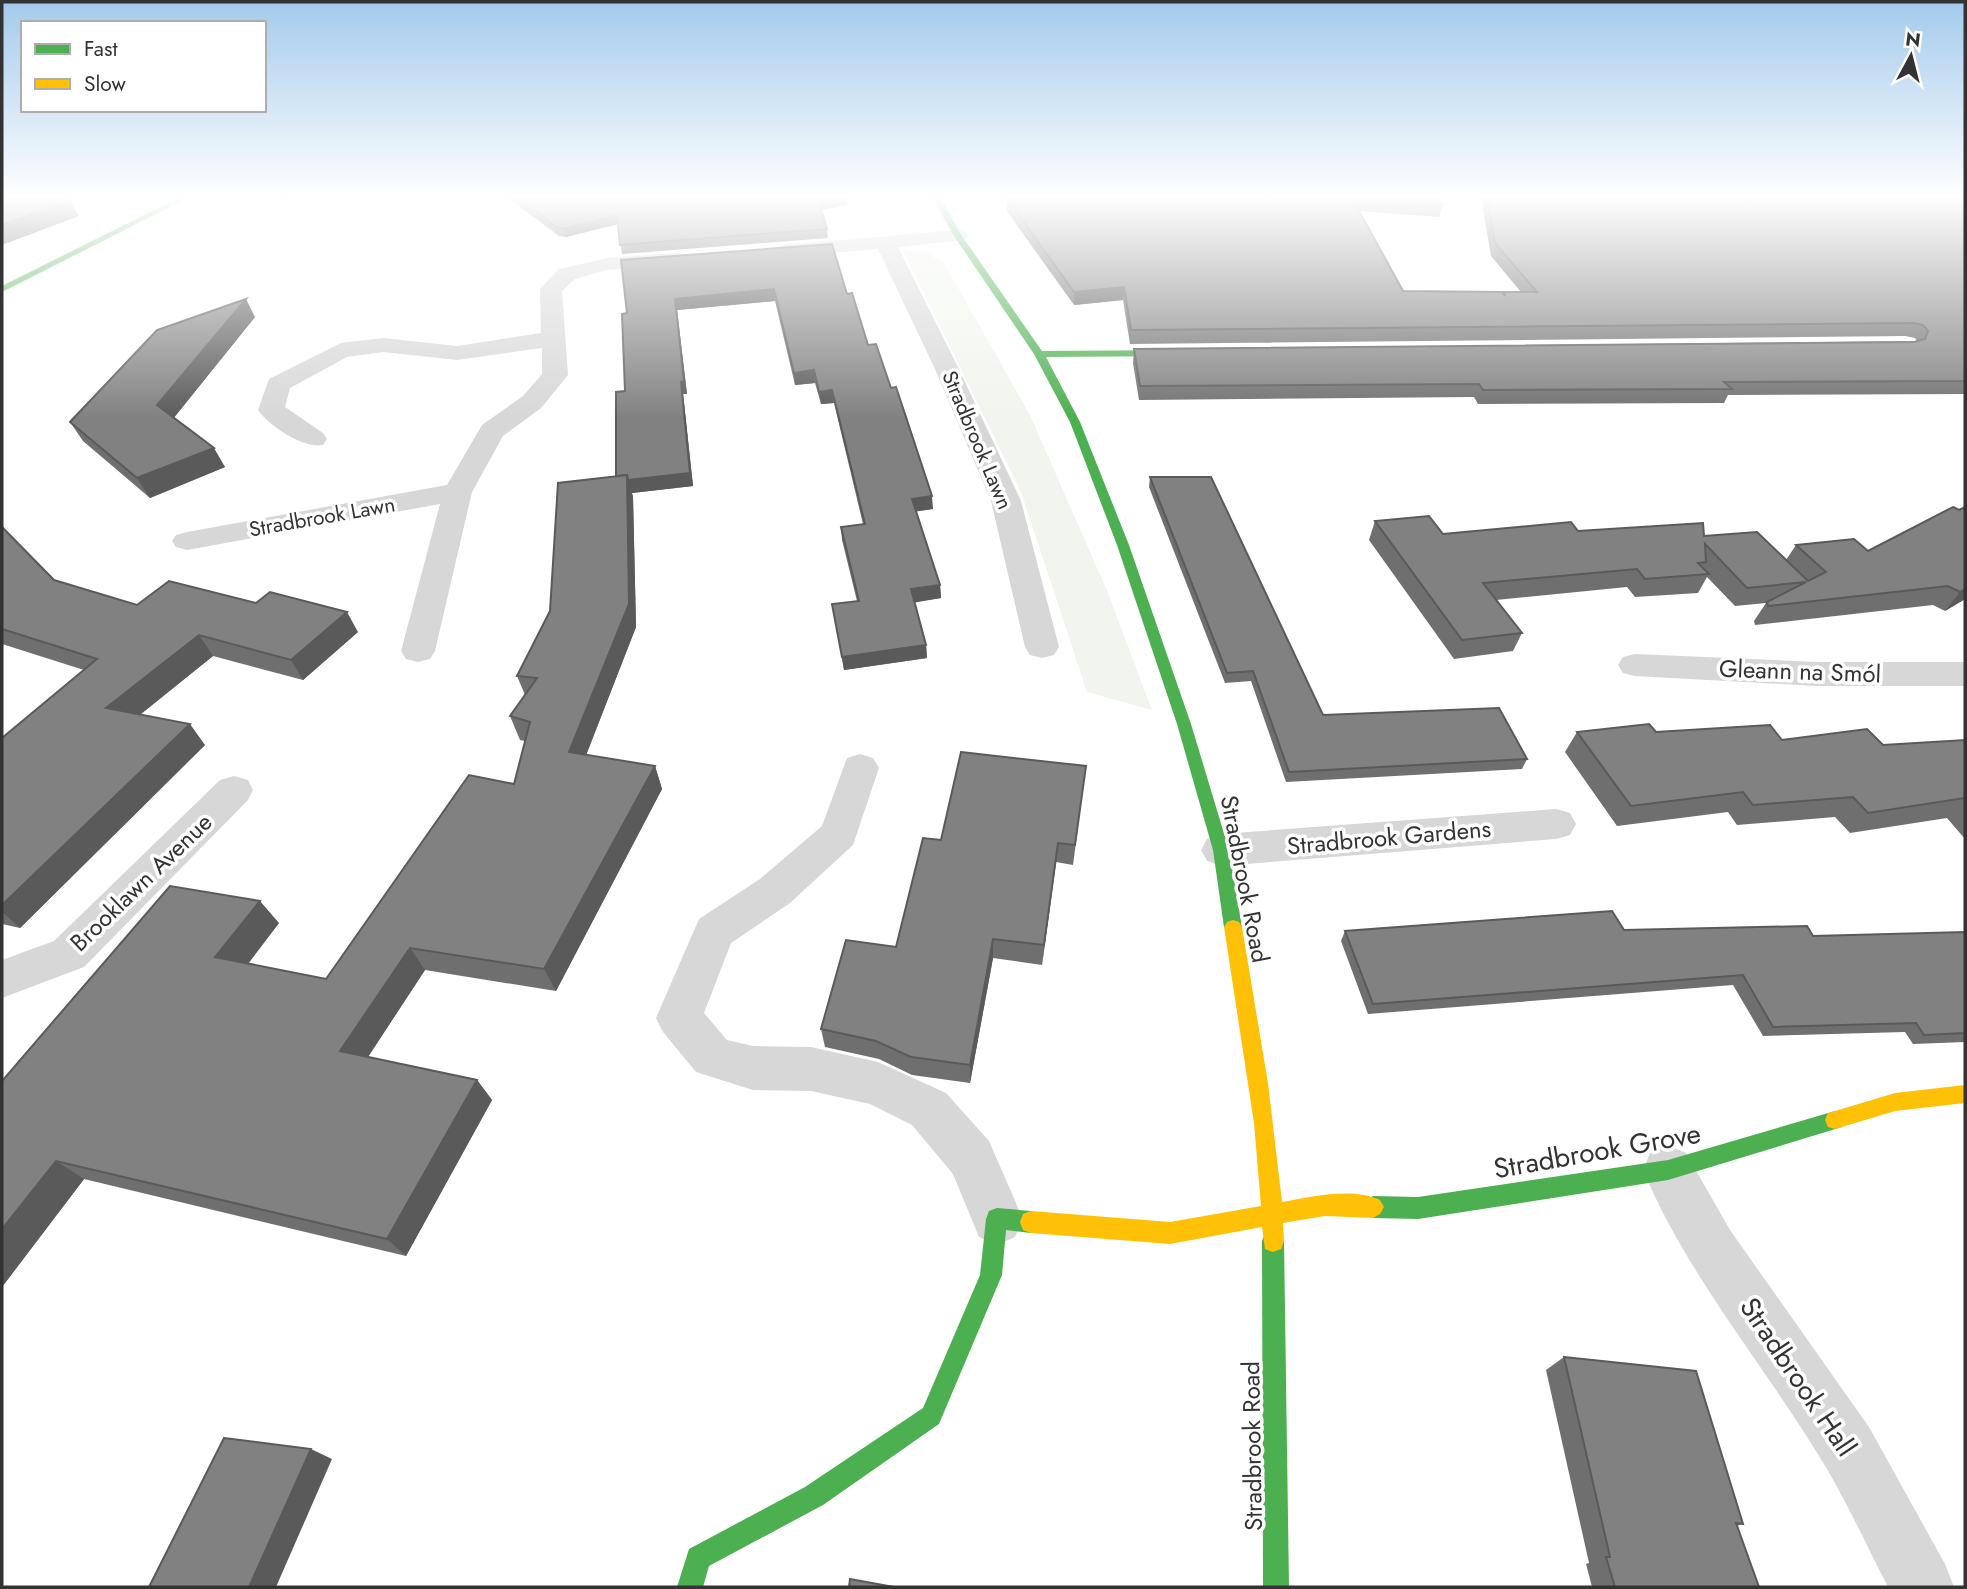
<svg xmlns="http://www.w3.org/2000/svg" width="1967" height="1589" font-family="Jost,sans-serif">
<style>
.green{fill:#f1f5ed}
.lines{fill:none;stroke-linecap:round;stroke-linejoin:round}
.street{fill:#d7d7d7;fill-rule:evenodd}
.fast{fill:#4caf50;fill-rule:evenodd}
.slow{fill:#ffc107;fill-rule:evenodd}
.wall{fill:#6f6f6f}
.shaded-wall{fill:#5a5a5a}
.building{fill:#818181;stroke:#5a5a5a;stroke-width:2}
.labels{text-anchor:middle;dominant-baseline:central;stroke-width:7;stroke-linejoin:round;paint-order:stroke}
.far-street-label{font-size:21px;fill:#333;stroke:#fff}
.street-label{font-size:24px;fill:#333;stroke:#fff}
.near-street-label{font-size:28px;fill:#333;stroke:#fff}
</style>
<rect width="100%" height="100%" fill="#fff"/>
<!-- green -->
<polygon class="green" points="902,249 927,253 944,263 1030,415 1108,593 1152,710 1087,692 1021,492"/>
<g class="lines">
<!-- street -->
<g class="street">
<polygon points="958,230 965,232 968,236 965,240 898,247 959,369 1021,501 1059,647 1054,655 1042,658 1030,655 1025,647 991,501 935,369 878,249 783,257 776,255 772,251 776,247 783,245"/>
<path d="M674,253L682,254L685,259L682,264L607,270L575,279L562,291L568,375L541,408L503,436L472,492L435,651L430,659L418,662L406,659L401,651L440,504L187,550L176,547L172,541L176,535L187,532L447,485L482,425L523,396L542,374V348L457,360L383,352L347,357L290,388L285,407L323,433L327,439L323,445C304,449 269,426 258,410L269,379L341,343L383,338L457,346L541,333L540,289L559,269L607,258Z"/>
<polygon points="1635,654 1817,662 1965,662 1965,686 1817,686 1635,676 1623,673 1618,665 1623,657"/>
<polygon points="860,754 873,758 879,768 853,845 790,903 731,943 704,1013 727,1040 753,1046 811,1047 878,1062 946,1093 989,1141 1023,1219 1015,1237 997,1245 979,1237 953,1174 912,1125 870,1104 811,1091 753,1090 696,1072 663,1032 656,1018 699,919 760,879 822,826 847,758"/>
<polygon points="234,776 248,780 253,790 248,800 84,967 2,998 2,960 54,941 220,780"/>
<polygon points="1556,809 1570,813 1576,824 1570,835 1556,839 1221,866 1207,861 1201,850 1207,839 1221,834"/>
<path d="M1668,1145L1686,1153L1730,1230L1869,1427L1945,1564L1954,1587H1888C1868,1548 1849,1507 1827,1469C1767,1368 1689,1279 1643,1170L1650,1153Z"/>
</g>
<!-- fast -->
<g class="fast">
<polygon points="180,197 190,197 2,292 2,286"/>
<polygon points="932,197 940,197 962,236 1042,351 1185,350 1190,353 1185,356 1046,357 1080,422 1129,545 1191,724 1229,850 1242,927 1239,932 1233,934 1227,932 1224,927 1213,850 1177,724 1117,545 1070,422 1034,354 954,236"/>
<polygon points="1835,1111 1842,1113 1845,1120 1842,1127 1668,1180 1418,1219 1373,1218 1366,1214 1362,1207 1366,1200 1373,1196 1418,1197 1668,1160"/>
<polygon points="997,1208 1031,1211 1039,1214 1042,1222 1039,1230 1031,1233 1006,1230 1002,1275 939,1424 823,1505 709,1566 703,1587 677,1587 689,1549 805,1487 923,1408 980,1275 986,1219 989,1211"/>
<polygon points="1273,1230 1281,1233 1284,1241 1289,1587 1263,1587 1262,1241 1265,1233"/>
</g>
<!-- slow -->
<g class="slow">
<path d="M1233,920L1239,922L1242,927L1268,1083L1282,1202C1312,1197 1351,1187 1380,1200L1384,1207L1380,1214L1373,1218L1325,1216L1283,1223L1284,1241L1281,1249L1273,1252L1265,1249L1262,1227L1170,1244L1031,1233L1023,1230L1020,1222L1023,1214L1031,1211L1170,1222L1261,1206L1254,1123L1224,927L1227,922Z"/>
<polygon points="1965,1085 1965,1103 1895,1111 1835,1129 1828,1127 1825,1120 1828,1113 1835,1111 1895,1093"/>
</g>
</g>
<!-- wall -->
<g class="wall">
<polygon points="507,197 846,197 847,205 822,209 827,229 828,238 622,254 617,224 566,237 559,236"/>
<polygon points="1006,197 1438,197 1443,205 1439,217 1359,211 1403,291 1503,294 1504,292 1521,292 1491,256 1481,197 1717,197 1751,200 1754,198 1748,197 1965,197 1965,394 1728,395 1724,403 1478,404 1474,397 1139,400 1133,363 1134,349 1917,341 1915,338 1905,336 1130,344 1123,300 1074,305 1006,210"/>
<polygon points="621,260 847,294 868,345 933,509 916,511 940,585 941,598 914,602 926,645 927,658 844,670 832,604 857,601 842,540 841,527 863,524 834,403 821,404 815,383 795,385 775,301 677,310 687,394 683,394 693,486 632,493 633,497 636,627 586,755 655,766 662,789 556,991 425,970 368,1057 477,1080 492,1100 406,1256 84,1179 2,1287 2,1081 279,923 248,964 326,979 514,784 525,741 520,740 510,716 525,695 517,676 616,476 625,391 627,313"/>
<polygon points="255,317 174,417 225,467 150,498 83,441 70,422"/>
<polygon points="1150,477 1323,715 1527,759 1522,769 1286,782 1251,681 1225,683 1149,487"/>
<polygon points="1953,507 1965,599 1945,611 1933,605 1755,625 1754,621 1766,603 1735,606 1707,577 1698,593 1635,597 1627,587 1496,600 1522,633 1513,651 1454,659 1369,540 1375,521 1443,534 1578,531 1704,536 1786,560 1796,545 1868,551"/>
<polygon points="2,527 54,580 137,605 358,632 303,680 213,656 140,715 205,745 20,928 2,924 2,738 84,670 2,644"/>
<polygon points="1577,732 1656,732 1883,745 1965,740 1965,839 1947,818 1850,833 1835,817 1737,825 1728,812 1617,826 1565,752"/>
<polygon points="1086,766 1073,865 1056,862 1042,965 993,958 970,1083 912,1075 879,1059 825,1047 821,1029 896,947 941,840"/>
<polygon points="1624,930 1813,936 1965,932 1965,1042 1913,1044 1905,1032 1763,1036 1733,985 1368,1014 1341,941 1345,931"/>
<polygon points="1564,1357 1742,1524 1737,1526 1759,1587 1592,1587 1586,1564 1589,1563 1546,1370"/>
</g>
<!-- shaded-wall -->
<g class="shaded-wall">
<polygon points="284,197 295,197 285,200"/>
<polygon points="846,197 847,205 820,210 819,201"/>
<polygon points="70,201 79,216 2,245 2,225"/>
<polygon points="617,215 619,224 566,237 564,229"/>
<polygon points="1124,287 1123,300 1074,305 1074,292"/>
<polygon points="774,289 775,301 677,310 687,394 683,394 693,486 632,493 633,497 636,627 578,776 569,752 627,475 681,382 675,299"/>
<polygon points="246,299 255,317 169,424 157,405"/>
<polygon points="814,370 815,383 795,385 794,373"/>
<polygon points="832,390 834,403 821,404 819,392"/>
<polygon points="214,448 225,467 150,498 137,478"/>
<polygon points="932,496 933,509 913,512 912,499"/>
<polygon points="940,585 941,598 912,603 911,589"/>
<polygon points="1965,589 1965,599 1945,611 1960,592"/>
<polygon points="347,612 358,632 303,680 291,660"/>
<polygon points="199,635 213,656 123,728 106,708"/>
<polygon points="926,645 927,658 844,670 842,657"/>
<polygon points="190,724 205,745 20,928 2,912 2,905"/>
<polygon points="655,766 662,789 556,991 544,969"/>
<polygon points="1058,843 1056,862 1042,965 1044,945"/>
<polygon points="260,901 279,923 236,979 215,957"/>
<polygon points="993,939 993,958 970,1083 970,1065"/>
<polygon points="410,948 425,970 358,1072 340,1051"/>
<polygon points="477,1080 492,1100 406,1256 387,1239"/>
<polygon points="56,1161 84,1179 2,1287 2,1229"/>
<polygon points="311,1449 332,1459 276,1587 249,1587"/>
</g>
<!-- building -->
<g class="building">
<polygon points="2,197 53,197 70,201 2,225"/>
<polygon points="516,197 844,197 819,201 827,229 620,245 617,215 564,229 557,227"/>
<polygon points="1006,197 1438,197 1443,205 1352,198 1403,291 1502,292 1505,296 1504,292 1537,292 1495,243 1487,197 1717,197 1751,200 1756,197 1965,197 1965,381 1724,382 1732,389 1483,390 1479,384 1140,386 1134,349 1914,342 1925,339 1928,331 1923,325 1914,323 1131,330 1124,287 1074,292"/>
<polygon points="832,244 847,294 852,293 868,345 876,344 891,388 896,387 932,496 912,499 940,585 911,589 926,645 842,657 832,604 859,601 841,527 865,524 832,390 819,392 814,370 794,373 774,289 675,299 684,381 681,382 690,473 628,480 627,475 616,476 616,392 625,391 622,314 627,313 621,260"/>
<polygon points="246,299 157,405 214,448 137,478 70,422 157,330"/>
<polygon points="627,475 629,604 569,752 655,766 544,969 410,948 340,1051 477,1080 387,1239 56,1161 2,1229 2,1081 170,886 260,901 215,957 326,979 469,775 514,784 530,722 510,716 537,678 517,676 550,611 558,483"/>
<polygon points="1150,477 1211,477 1323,715 1499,708 1527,759 1289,772 1253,671 1227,673"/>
<polygon points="1953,507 1959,510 1965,507 1965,589 1960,592 1948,586 1768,606 1767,602 1806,582 1747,588 1705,544 1706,562 1698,563 1709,574 1645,579 1637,569 1483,583 1522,633 1462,640 1375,521 1429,516 1443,534 1571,522 1578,531 1703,523 1704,536 1757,532 1808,581 1826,572 1796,545 1854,539 1868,551"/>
<polygon points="2,527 54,580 137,605 169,581 256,603 270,592 347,612 291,660 199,635 106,708 190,724 2,905 2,738 97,659 2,629"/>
<polygon points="1649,724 1656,732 1770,725 1782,740 1867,729 1883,745 1965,740 1965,798 1868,813 1853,797 1753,805 1743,792 1631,806 1577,732"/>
<polygon points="961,752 1086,766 1075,845 1058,843 1044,945 993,939 970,1065 911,1057 876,1041 821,1029 846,940 896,947 923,838 941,840"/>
<polygon points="1612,911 1624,930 1807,926 1813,936 1965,932 1965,1033 1924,1035 1916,1023 1773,1027 1743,975 1373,1004 1345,931"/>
<polygon points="1564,1357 1696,1371 1743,1524 1736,1523 1759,1587 1615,1587 1606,1557 1610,1557"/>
<polygon points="224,1438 311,1449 249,1587 149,1587"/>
<polygon points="850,1579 894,1587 849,1587"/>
</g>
<!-- sky -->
<linearGradient id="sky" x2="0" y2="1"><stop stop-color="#a3caec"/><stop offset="0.47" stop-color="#fff"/><stop offset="1" stop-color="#fff" stop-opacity="0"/></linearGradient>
<rect width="1967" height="419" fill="url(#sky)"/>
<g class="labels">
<!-- far-street labels -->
<g class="far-street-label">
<text transform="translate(977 440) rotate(67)">Stradbrook Lawn</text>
<text transform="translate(322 517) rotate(-10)">Stradbrook Lawn</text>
</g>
<!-- street labels -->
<g class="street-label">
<text transform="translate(1800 671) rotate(2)">Gleann na Smól</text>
<text transform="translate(1389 837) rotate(-5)">Stradbrook Gardens</text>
<text transform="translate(1245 879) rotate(79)">Stradbrook Road</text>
<text transform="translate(141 882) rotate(-44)">Brooklawn Avenue</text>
<text transform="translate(1252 1446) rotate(-91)">Stradbrook Road</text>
</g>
<!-- near-street labels -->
<g class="near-street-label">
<text transform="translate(1597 1151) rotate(-10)">Stradbrook Grove</text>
<text transform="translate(1798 1377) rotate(56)">Stradbrook Hall</text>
</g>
</g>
<!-- border -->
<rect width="1967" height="1589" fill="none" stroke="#333333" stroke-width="7"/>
<!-- legend -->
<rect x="21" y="21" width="245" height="91" fill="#ffffff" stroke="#adadad" stroke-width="2"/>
<rect x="35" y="44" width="35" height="10" fill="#4caf50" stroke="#adadad" stroke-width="2"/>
<text x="84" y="56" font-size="21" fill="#333333">Fast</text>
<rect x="35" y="79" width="35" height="10" fill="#ffc107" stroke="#adadad" stroke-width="2"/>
<text x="84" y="91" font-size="21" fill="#333333">Slow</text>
<!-- north arrow -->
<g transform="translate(1911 56) rotate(7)" stroke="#ffffff" stroke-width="5" paint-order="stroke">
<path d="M0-5L12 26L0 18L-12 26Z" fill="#333333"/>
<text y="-10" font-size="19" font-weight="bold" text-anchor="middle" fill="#333333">N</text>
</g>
</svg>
